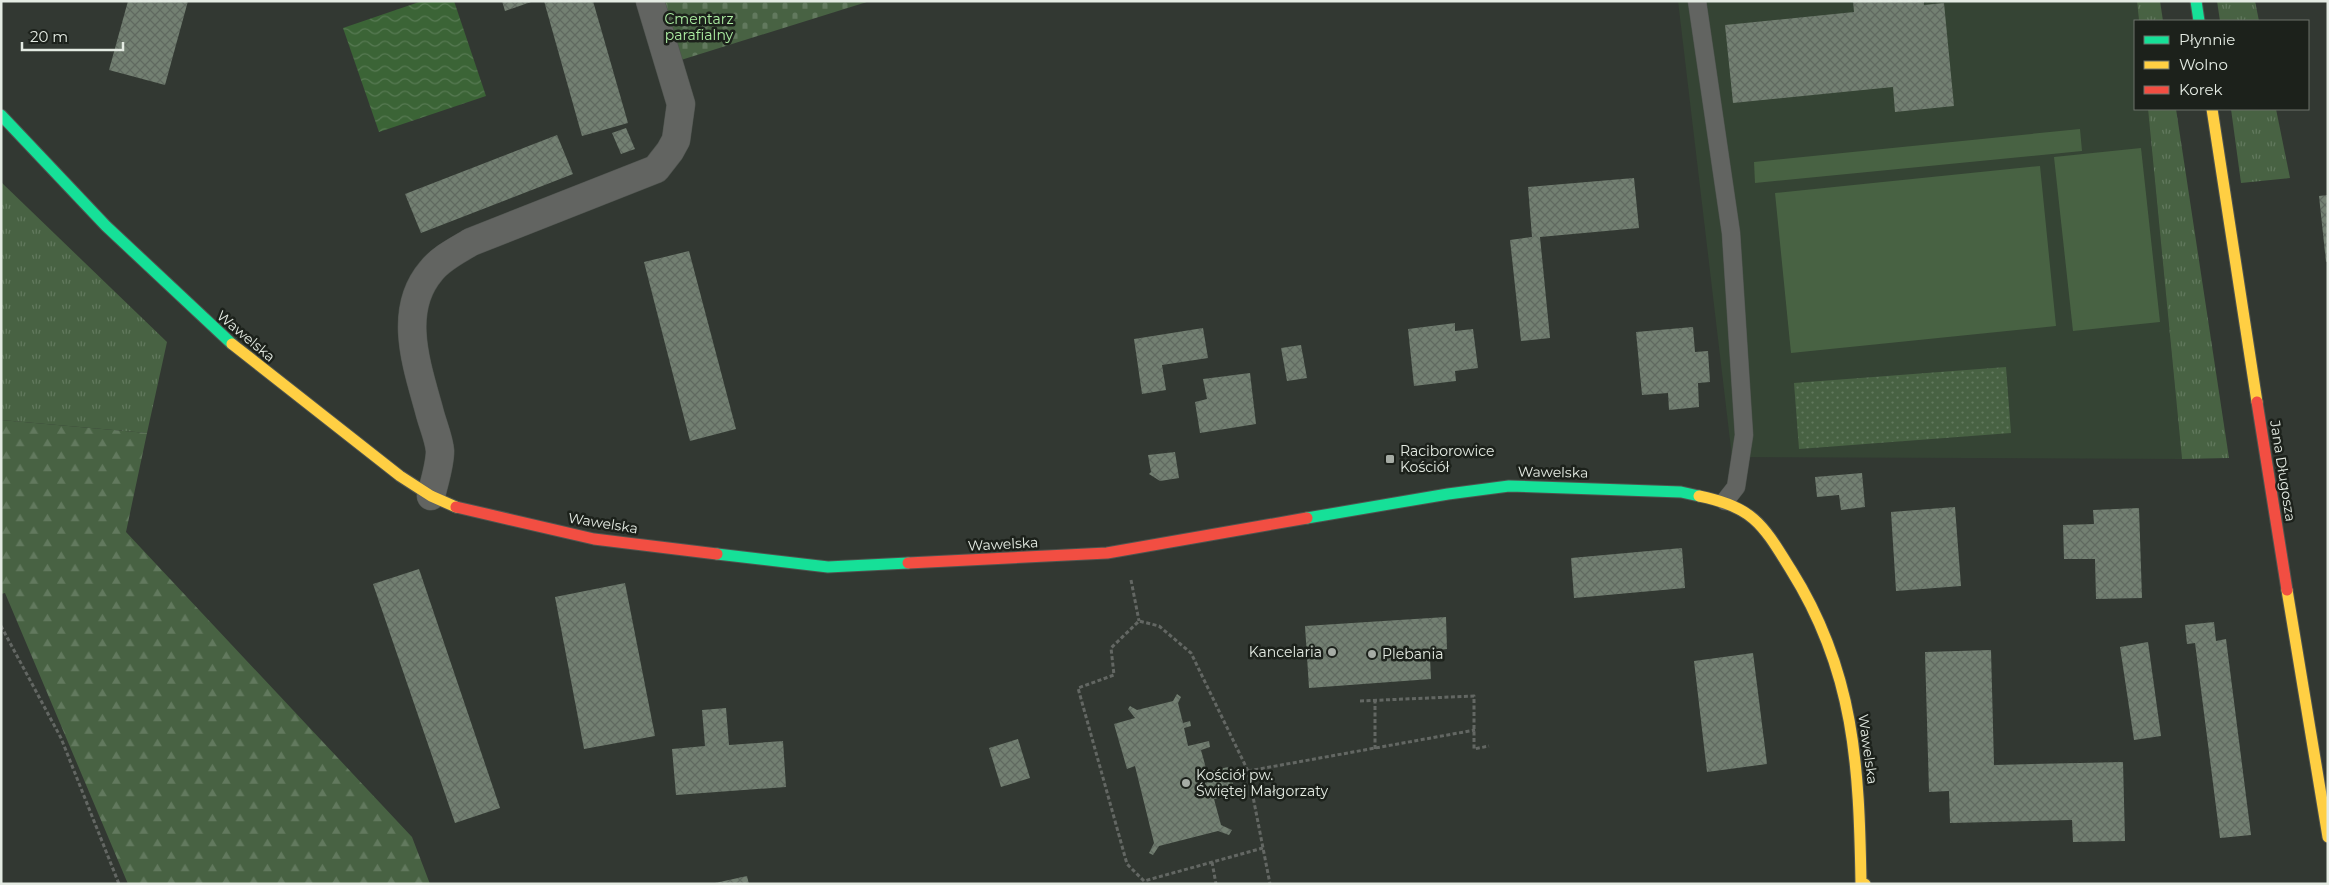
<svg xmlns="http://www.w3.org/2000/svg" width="2329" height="885" font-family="Montserrat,sans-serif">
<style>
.built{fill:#354434}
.grass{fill:url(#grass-tufts)}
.forest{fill:url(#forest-firs)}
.cemetery{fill:url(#cemetery-stones)}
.park{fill:url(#park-dots)}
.garden{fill:#486243}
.water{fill:url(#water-waves)}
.building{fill:url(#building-cross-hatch)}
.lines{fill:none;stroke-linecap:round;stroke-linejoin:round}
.lane-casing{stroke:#4f544f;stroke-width:19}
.street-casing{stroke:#4f544f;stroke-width:29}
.fast-casing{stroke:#4f544f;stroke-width:13}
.slow-casing{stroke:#4f544f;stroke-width:13}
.jam-casing{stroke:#4f544f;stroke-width:13}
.path{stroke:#636763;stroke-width:3;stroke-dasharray:4 2.5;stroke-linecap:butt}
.lane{stroke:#626461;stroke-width:18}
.street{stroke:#626461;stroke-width:28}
.fast{stroke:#16e098;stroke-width:11}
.slow{stroke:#ffcf43;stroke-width:11}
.jam{stroke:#f24e42;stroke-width:11}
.poi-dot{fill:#a6aca5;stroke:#1c211b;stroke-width:2}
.labels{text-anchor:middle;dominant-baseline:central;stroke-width:5;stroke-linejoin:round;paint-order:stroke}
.park-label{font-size:14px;fill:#adefa3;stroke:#1c211b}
.street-label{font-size:14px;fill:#e4ebe3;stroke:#1c211b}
.poi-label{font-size:14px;fill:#e4ebe3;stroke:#1c211b;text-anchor:start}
</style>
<defs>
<pattern id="grass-tufts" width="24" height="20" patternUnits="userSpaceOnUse" patternTransform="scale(1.25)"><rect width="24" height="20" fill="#486243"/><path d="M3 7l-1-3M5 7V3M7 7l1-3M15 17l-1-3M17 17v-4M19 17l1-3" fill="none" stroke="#62795e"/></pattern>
<pattern id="forest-firs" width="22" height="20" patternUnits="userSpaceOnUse" patternTransform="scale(1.25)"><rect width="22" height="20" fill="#486243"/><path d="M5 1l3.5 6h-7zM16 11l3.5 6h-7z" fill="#62795e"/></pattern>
<pattern id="cemetery-stones" width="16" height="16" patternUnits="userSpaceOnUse" patternTransform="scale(1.25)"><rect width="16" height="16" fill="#486243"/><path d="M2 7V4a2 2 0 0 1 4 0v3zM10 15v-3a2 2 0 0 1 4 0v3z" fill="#62795e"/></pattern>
<pattern id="park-dots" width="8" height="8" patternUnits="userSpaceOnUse" patternTransform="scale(1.25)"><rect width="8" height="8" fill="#486243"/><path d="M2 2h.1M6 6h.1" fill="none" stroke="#62795e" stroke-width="1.8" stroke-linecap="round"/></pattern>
<pattern id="water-waves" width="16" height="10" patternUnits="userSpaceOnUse" patternTransform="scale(1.25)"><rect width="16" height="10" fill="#3b6436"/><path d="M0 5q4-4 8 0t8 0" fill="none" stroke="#577a53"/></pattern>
<pattern id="building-cross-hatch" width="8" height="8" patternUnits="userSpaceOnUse" patternTransform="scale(1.25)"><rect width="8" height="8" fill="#738072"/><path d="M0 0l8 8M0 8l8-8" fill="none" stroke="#606960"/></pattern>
</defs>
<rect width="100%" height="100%" fill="#323832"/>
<!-- built -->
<polygon class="built" points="1678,1 2137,1 2139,21 2135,21 2135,109 2148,109 2182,459 1732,457"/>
<!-- grass -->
<g class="grass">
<polygon points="2137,1 2160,1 2163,21 2139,21"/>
<polygon points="2217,1 2255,1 2259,21 2220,21"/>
<polygon points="2148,109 2176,109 2229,458 2182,459"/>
<polygon points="2231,109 2276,109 2290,178 2241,183"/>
<polygon points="1,182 167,342 147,433 1,420"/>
</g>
<!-- forest -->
<polygon class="forest" points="1,420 147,433 126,532 412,837 430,884 128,884 5,593 1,594"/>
<!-- cemetery -->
<polygon class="cemetery" points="663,1 870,1 681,60"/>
<!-- park -->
<polygon class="park" points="2006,367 2011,433 1799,449 1794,383"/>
<!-- garden -->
<g class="garden">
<polygon points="2080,129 2082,151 1755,183 1754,162"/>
<polygon points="2141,148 2160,322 2073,331 2054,157"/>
<polygon points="2040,166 2056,326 1791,353 1775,193"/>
</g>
<!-- water -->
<polygon class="water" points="422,1 454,1 486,96 379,132 343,28"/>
<!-- building -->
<g class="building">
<polygon points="128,1 188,1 165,85 109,70"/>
<polygon points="502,1 531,1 531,2 505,11"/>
<polygon points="544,1 593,1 628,123 582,136"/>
<polygon points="1853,1 1924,1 1924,5 1944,3 1954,106 1895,112 1893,87 1733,103 1725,25 1854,12"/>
<polygon points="626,128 635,149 621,154 612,133"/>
<polygon points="557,135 573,174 421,233 405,194"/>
<polygon points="1634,178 1639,228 1540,237 1550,338 1521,341 1510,240 1532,237 1528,187"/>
<polygon points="2328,195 2328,261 2326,262 2319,196"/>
<polygon points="689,251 736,429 690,441 644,262"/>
<polygon points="1455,323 1455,331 1473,329 1478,368 1455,371 1456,381 1414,386 1408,329"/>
<polygon points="1693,327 1695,352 1708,351 1710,382 1698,383 1699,407 1669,410 1668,393 1642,395 1636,332"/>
<polygon points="1203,328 1208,358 1162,365 1166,390 1142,394 1134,339"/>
<polygon points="1301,345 1307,378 1287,381 1281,348"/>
<polygon points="1250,373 1256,424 1200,433 1195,402 1207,399 1203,379"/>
<polygon points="1175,452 1179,478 1160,481 1149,474 1151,472 1148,455"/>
<polygon points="1862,473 1865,507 1841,510 1839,495 1817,497 1815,477"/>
<polygon points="1955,507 1961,586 1896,591 1891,512"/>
<polygon points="2139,508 2142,598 2096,599 2095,559 2064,559 2063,525 2094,524 2093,510"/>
<polygon points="1682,548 1685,588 1574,598 1571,558"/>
<polygon points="419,569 500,808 455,823 373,584"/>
<polygon points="625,583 655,736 584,749 555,597"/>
<polygon points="1446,617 1447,649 1438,650 1438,658 1430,658 1431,679 1309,688 1305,626"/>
<polygon points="2214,622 2216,641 2226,639 2251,835 2220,838 2195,643 2187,644 2185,625"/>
<polygon points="2148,642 2161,736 2134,740 2120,647"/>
<polygon points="1991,650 1994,765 2123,762 2125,841 2073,842 2072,820 1950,823 1949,791 1929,792 1925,652"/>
<polygon points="1753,653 1767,764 1707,772 1694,661"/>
<polygon points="1177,694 1181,697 1178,703 1183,723 1190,721 1191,726 1184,728 1188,746 1209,741 1210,747 1201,750 1207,772 1228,767 1236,793 1214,799 1221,825 1232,830 1229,835 1218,831 1159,846 1153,855 1149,853 1154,843 1135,766 1127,769 1114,724 1135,718 1128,709 1130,706 1137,710 1173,701"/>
<polygon points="726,708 729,745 783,741 786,787 676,795 672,749 705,746 702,710"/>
<polygon points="1018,739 1030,778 1001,787 989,748"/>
<polygon points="747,876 749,884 715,884 715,883"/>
</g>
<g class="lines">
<!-- lane casing -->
<g class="lane-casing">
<polyline id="lane" points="1697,1 1731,233 1744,435 1736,487 1725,501"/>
</g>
<!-- street casing -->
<g class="street-casing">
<path id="street" d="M431,496C434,483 440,465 440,451C439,438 432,423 429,410C417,366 397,311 431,271C441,258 458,250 471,242L656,169L670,151L676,140L681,104L650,1"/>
</g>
<!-- fast casing -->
<g class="fast-casing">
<g id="fast">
<polyline points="2196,1 2199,21"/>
<polyline points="1,115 106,226 232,344"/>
<polyline points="1307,518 1448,494 1509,486 1681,492 1699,496"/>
<polyline points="717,554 828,567 908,563"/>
</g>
</g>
<!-- slow casing -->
<g class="slow-casing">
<g id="slow">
<polyline points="2212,109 2257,402"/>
<polyline points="232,344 400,476 431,496 456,507"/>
<path d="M1699,496C1754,507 1763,525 1791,570C1855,672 1859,767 1861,883L1865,884"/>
<polyline points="2287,590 2328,837"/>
</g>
</g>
<!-- jam casing -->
<g class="jam-casing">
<g id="jam">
<polyline points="2257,402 2287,590"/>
<polyline points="456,507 594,539 717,554"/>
<polyline points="908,563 1107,553 1307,518"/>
</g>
</g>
<!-- path -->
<g class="path">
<polyline points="1131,580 1139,621"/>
<polyline points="1,626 61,738 119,884"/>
<polyline points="1360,701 1474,696 1474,749 1489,746"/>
<polyline points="1375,749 1375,701"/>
<polyline points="1248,771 1475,730"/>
<polyline points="1263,848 1144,881 1127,864 1078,688 1114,675 1111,648 1139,621 1159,626 1191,653 1248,771 1270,884"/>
<polyline points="1212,862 1216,884"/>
</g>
<!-- lane -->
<use href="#lane" class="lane"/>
<!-- street -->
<use href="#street" class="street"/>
<!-- fast -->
<use href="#fast" class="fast"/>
<!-- slow -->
<use href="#slow" class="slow"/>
<!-- jam -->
<use href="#jam" class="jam"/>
</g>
<!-- markers -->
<g class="poi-dot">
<rect x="1385" y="454" width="10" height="10" rx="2.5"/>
<circle cx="1332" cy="652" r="5"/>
<circle cx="1372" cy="654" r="5"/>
<circle cx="1186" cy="783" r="5"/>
</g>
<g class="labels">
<!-- park labels -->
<g class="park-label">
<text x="699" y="19">Cmentarz<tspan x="699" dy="16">parafialny</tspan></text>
</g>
<!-- street labels -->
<g class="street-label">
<text transform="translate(246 336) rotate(40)">Wawelska</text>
<text transform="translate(2283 471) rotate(81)">Jana Długosza</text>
<text transform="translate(1553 472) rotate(1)">Wawelska</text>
<text transform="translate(603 523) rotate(9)">Wawelska</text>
<text transform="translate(1003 544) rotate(-3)">Wawelska</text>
<text transform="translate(1868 749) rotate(82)">Wawelska</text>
</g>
<!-- poi labels -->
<g class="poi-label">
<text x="1400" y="451">Raciborowice<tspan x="1400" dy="16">Kościół</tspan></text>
<text x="1322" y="652" text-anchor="end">Kancelaria</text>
<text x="1382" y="654">Plebania</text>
<text x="1196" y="775">Kościół pw.<tspan x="1196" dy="16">Świętej Małgorzaty</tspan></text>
</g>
</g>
<!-- border -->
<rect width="2329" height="885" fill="none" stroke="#e4ebe3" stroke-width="5"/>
<!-- legend -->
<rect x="2134" y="20" width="175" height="90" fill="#1c211b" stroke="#6c726b"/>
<rect x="2144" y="36" width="25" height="8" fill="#16e098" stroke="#6c726b"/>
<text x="2179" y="45" font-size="15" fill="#e4ebe3">Płynnie</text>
<rect x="2144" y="61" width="25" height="8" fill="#ffcf43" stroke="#6c726b"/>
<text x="2179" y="70" font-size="15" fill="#e4ebe3">Wolno</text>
<rect x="2144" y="86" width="25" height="8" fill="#f24e42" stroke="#6c726b"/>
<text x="2179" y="95" font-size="15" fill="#e4ebe3">Korek</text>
<!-- scale -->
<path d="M22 42v8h101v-8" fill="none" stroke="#e4ebe3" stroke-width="2.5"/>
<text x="30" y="42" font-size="15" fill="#e4ebe3" stroke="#1c211b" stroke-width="4" paint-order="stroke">20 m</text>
</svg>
